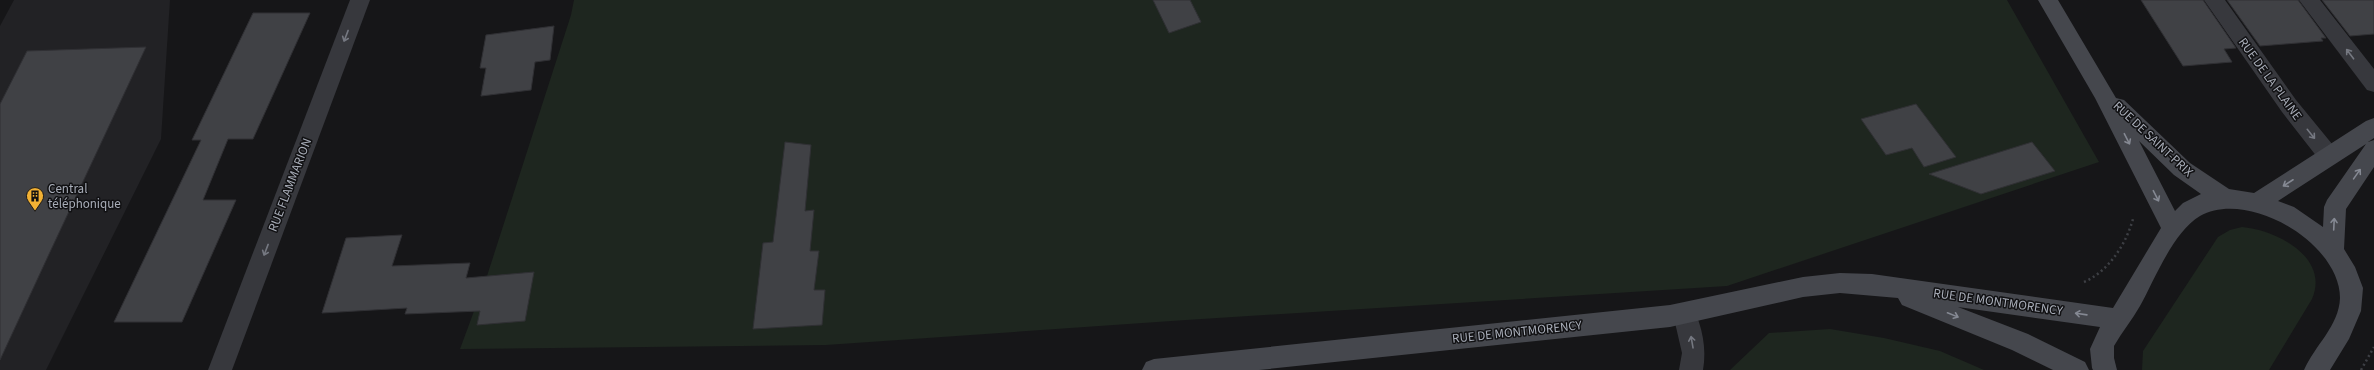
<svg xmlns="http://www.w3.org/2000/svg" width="2374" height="370" font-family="'Source Sans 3',sans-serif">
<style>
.built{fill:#222225}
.green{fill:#1e261f}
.building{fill:#404145;stroke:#303034}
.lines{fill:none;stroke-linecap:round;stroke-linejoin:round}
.path{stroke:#3d3f44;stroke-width:2.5;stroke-dasharray:2 3;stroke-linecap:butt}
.street{fill:#37383d;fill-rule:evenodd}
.secondary{fill:#45474d;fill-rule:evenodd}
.oneway{stroke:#757881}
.oneway2{stroke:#858993}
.labels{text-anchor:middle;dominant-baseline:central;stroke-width:3;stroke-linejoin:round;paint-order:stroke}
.street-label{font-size:13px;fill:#a8adb8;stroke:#111113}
.poi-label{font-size:13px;fill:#a8adb8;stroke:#111113;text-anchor:start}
</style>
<rect width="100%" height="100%" fill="#161618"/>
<!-- built -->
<polygon class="built" points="14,0 170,0 161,139 46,370 0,370 0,26"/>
<!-- green -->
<g class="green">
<polygon points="574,0 2007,0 2099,162 1727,286 1186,320 826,345 460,349 487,276 571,15"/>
<path d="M2242,227C2276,230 2330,257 2312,299L2269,370H2142L2143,351L2218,237L2230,230Z"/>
<polygon points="1830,329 1884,338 1940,351 1984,370 1730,370 1769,333"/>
</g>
<!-- building -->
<g class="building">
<polygon points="1153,0 1190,0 1201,22 1169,33"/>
<polygon points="2141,0 2203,0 2236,48 2224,49 2232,62 2183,66"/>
<polygon points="2227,0 2298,0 2326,38 2321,38 2323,41 2260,46"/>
<polygon points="2322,0 2374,0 2374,34 2350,36"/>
<polygon points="253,13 310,13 253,139 228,139 203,200 236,200 182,322 114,322 201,140 192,140"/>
<polygon points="554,26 550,60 535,62 531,90 481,96 486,68 480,68 486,35"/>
<polygon points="146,47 50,252 0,360 0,104 27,51"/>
<polygon points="1916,104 1956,157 1924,167 1912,148 1886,155 1861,119"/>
<polygon points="785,142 811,145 805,211 814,210 810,251 819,251 814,290 825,290 822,325 753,329 763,243 773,242"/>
<polygon points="2032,142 2055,171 1981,194 1929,174"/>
<polygon points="402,235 392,266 470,263 466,278 534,272 525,321 477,325 480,311 405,314 407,308 322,313 346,238"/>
</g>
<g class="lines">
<!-- path -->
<g class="path">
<path d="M2084,282C2109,271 2126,244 2133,219"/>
<polyline points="2361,370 2374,347"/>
</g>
<!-- street -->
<g class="street">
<polygon points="350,0 370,0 232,370 208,370"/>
<polygon points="2204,0 2225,0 2296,100 2337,150 2340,156 2337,162 2329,165 2321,162 2282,112"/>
<polygon points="2299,0 2320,0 2374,69 2374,92 2367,90"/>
<path d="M1685,303L1693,307C1702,326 1707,349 1703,370H1679L1682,353L1673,314L1677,307Z"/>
</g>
<!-- secondary -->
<path class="secondary" d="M2038,0H2058L2116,98L2124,100L2190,163L2229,189L2254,193L2366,121L2374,118V138L2368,142L2374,140V167L2346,209L2344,249L2355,267L2363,288L2361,311L2349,339L2330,370H2304C2315,345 2339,326 2340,298C2340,243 2248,189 2200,216C2173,232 2155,279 2140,306C2132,320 2122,332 2114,346V358L2117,370H2093L2092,368L2090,349L2100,327L1958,307L2028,334L2085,362L2089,370H2053L2012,350L1902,305L1898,298L1840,293L1803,297L1670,327L1259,370H1142L1146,362L1154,359L1670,305L1803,277L1840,273L1872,274L2113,308L2161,228L2095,98ZM2139,141L2174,175L2201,194L2183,203L2175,211ZM2366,144L2327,200L2324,207L2323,227L2294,207L2278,201Z"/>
</g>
<!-- one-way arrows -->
<defs><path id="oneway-shaft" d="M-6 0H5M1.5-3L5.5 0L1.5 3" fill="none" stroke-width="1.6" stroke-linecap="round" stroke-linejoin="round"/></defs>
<g class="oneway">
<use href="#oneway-shaft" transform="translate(346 36) rotate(111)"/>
<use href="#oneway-shaft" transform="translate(2350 54) rotate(-127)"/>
<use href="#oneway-shaft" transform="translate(2311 134) rotate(51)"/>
<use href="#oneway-shaft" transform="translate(266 250) rotate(111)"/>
<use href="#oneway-shaft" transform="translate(1692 342) rotate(-100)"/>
</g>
<g class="oneway2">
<use href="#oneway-shaft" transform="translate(2127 139) rotate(63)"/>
<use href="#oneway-shaft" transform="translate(2357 174) rotate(-55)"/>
<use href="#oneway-shaft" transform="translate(2288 183) rotate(147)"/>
<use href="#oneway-shaft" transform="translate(2156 196) rotate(63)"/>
<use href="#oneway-shaft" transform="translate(2334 224) rotate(-87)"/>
<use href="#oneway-shaft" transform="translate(2081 314) rotate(-172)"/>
<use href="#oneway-shaft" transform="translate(1953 315) rotate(22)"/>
</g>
<!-- icons -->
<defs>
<g id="building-pin" transform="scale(0.9)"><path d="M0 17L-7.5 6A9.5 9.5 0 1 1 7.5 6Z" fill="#f2b134" stroke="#111113"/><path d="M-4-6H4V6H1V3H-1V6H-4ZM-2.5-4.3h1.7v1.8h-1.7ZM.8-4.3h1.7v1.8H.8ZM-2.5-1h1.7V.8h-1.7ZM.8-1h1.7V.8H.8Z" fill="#111"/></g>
</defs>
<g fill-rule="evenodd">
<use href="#building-pin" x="35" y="196"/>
</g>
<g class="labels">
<!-- street labels -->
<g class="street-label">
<text transform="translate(2270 79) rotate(54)">RUE DE LA PLAINE</text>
<text transform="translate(2153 139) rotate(43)">RUE DE SAINT-PRIX</text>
<text transform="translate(290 185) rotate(-69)">RUE FLAMMARION</text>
<text transform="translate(1998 302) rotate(8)">RUE DE MONTMORENCY</text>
<text transform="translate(1517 332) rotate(-6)">RUE DE MONTMORENCY</text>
</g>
<!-- poi labels -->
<g class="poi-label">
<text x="48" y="189">Central<tspan x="48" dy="15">téléphonique</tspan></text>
</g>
</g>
</svg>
